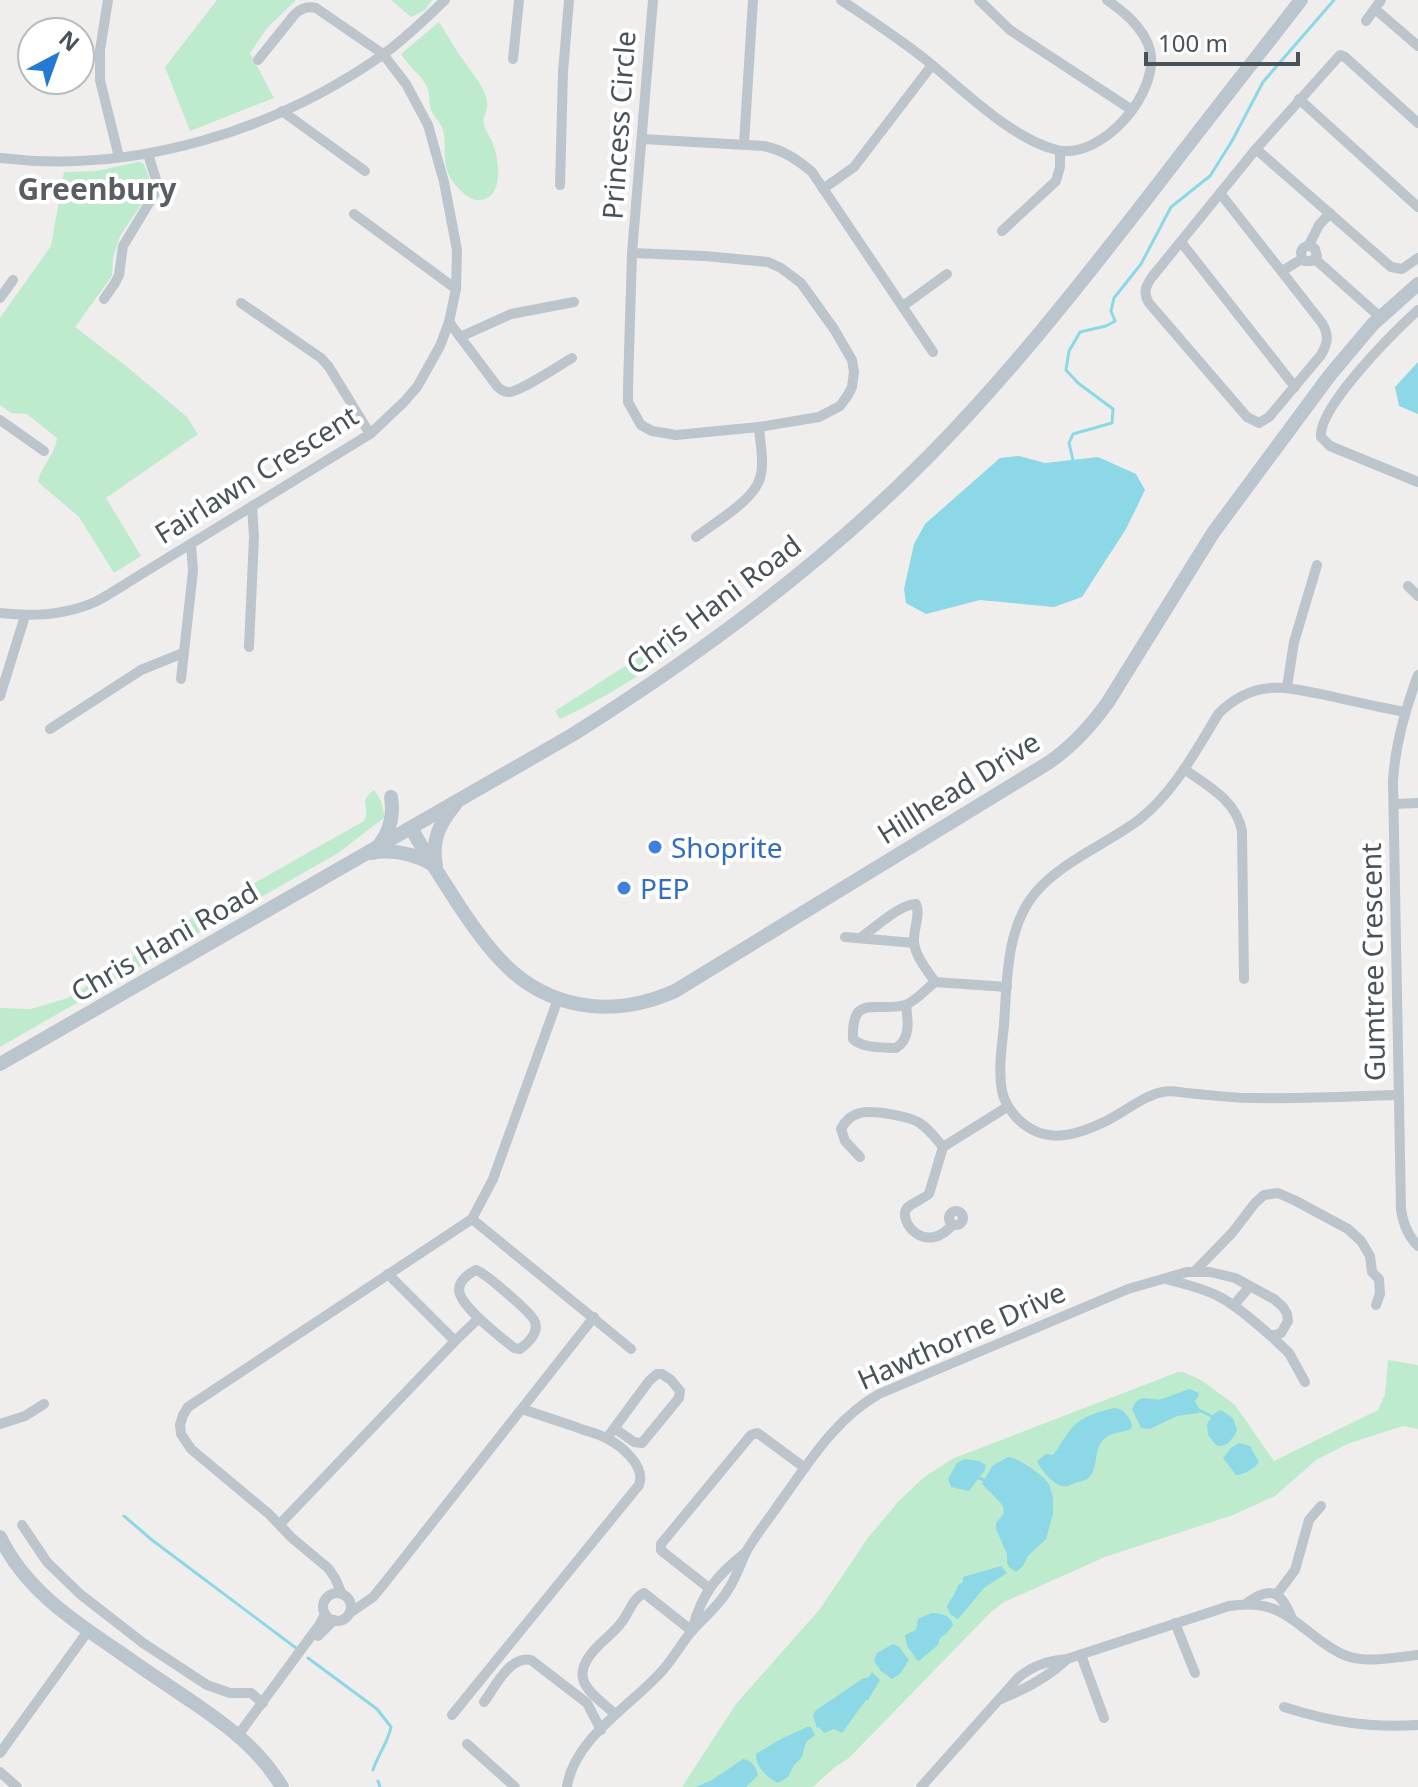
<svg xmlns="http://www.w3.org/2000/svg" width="1418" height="1787" font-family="'Noto Sans',sans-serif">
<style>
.green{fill:#beebcd}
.water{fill:#8dd8e6}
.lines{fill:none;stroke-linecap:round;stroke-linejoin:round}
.stream{stroke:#8dd8e6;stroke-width:3}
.street{stroke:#bcc5cc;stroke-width:10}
.secondary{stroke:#bac5ce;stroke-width:14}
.shop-dot{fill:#3f7fe0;stroke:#fff;stroke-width:3}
.labels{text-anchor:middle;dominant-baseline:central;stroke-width:8;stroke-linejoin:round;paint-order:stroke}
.street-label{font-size:28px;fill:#475259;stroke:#fff}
.shop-label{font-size:28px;fill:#366cbe;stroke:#fff;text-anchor:start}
.neighbourhood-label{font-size:30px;font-weight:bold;fill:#5a5e62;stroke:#fff}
</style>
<rect width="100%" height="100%" fill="#f0eded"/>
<!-- green -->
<g class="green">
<polygon points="217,0 296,0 267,28 250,53 274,98 190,131 165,67"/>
<polygon points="391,0 432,0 425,10 411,17"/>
<path d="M439,22C448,36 456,51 466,64C474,76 484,86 487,101C489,110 482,116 484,125C486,132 492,139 494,147C499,162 504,196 481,200C470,202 457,188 452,180C439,161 449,146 442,127C439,120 431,114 430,106C428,96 431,93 425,83C418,73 408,65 401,54Z"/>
<path d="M139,162L144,164L151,183L149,193L120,236L113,257L112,276L75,327L126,366L187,417L198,434L106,498L141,556L114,573L79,517L38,482C41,466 55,455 57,438L27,414L11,413L0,405V318L51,246L64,172L96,171Z"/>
<path d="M680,631L689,639C650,670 605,698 560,719L555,711Z"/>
<path d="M374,790L381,801L385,817L338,853L0,1047V1008L31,1009L68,998L191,919L364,821C372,805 356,804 374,790Z"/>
<polygon points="1388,1360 1418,1365 1418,1429 1403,1426 1347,1444 1316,1460 1275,1496 1233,1515 1105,1557 1004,1602 991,1612 849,1758 835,1767 813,1787 682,1787 736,1704 820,1609 867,1539 898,1502 923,1478 952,1459 1178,1372 1183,1372 1201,1380 1235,1405 1274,1461 1378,1410 1385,1394"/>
</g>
<!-- water -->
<g class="water">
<polygon points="1418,362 1418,414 1399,406 1395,387"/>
<polygon points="1019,456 1045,463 1098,457 1136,474 1145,490 1126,529 1082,597 1054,607 980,600 926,614 906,603 904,589 914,544 925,524 1000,458"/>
<path d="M1189,1389L1199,1393L1198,1397L1195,1401L1200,1410L1199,1413L1177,1416L1150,1429L1141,1428L1132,1409C1140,1391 1149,1402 1162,1399C1171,1396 1181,1392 1189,1389Z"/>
<path d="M1114,1408C1123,1408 1129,1416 1132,1425L1131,1429C1122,1433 1110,1432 1103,1440C1094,1450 1098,1465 1091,1475C1087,1481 1081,1481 1075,1483C1070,1485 1069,1487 1063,1486C1053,1485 1041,1470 1037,1461L1046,1454L1053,1455C1059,1448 1062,1440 1068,1433C1080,1416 1095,1413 1114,1408Z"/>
<path d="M1221,1410L1233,1418L1237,1430C1233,1439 1226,1449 1216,1445L1208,1435L1207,1424L1214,1414Z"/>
<path d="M1239,1443L1250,1446L1259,1462C1255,1468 1244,1475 1236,1475L1223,1458L1231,1448Z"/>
<polygon points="1008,1457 1014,1458 1030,1467 1044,1478 1049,1484 1053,1498 1053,1514 1046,1539 1028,1556 1023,1566 1016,1572 1009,1567 1007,1563 1007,1554 996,1529 996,1523 1004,1513 1003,1506 998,1500 982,1484 992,1466"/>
<polygon points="965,1459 979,1461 986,1465 985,1470 969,1491 951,1487 948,1479 957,1463"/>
<path d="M1001,1566L1007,1573L984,1588L958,1619L951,1615L947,1607C950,1599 956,1594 958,1585L963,1582V1577Z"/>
<path d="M931,1613C941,1613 950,1615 953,1625L946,1634L940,1638L938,1645L919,1661L917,1660L907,1646L905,1635L916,1630L918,1619Z"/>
<polygon points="893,1644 899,1647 909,1660 900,1674 892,1679 881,1671 874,1661 877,1653"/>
<polygon points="872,1672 880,1680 868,1700 866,1700 842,1733 834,1729 824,1733 819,1727 817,1728 813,1715 815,1711 862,1679 869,1677"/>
<path d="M807,1727H811L815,1735L806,1742L802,1757L794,1765L788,1777L778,1783C767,1777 756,1768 756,1754L779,1740Z"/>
<path d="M743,1759C752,1760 756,1767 758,1775L746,1787H696L712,1780Z"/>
</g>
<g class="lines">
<!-- stream -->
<g class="stream">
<polyline points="1073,460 1069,443 1073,434 1112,423 1113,409 1078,383 1066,370 1069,351 1080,332 1106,326 1115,321 1111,311 1114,298 1141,264 1171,207 1210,176 1232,141 1263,82 1334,0"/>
<polyline points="1199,1410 1213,1417"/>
<polyline points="979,1478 984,1480"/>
<polyline points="124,1516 152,1540 296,1648"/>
<path d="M308,1658L377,1709L391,1727C388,1743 378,1754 373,1770"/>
<polyline points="378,1781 380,1787"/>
</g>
<!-- street -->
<g class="street">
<polyline points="108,0 100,50 100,80 119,157"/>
<path d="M841,0C872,21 903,41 931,64C965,92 1014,140 1057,150C1102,160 1160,93 1150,50C1144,28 1124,12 1107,0"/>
<polyline points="979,0 1010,30 1132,110"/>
<polyline points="1375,9 1418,46"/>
<polyline points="1366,21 1381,0"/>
<polyline points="513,59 519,0"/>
<polyline points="1299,99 1418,207"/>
<polyline points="282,111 365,171"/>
<path d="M642,139L764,146C783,150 797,159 812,172L933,352"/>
<polyline points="744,144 753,0"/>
<polyline points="1256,149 1391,267 1402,269 1418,258"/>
<path d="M0,158C133,174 272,132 381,56C404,40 425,19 445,0"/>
<polyline points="560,185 563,72 569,0"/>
<polyline points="823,189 854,167 932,65"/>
<path d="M1220,193L1322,323C1329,335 1328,343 1321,355L1269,417L1259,423L1247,417L1149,303C1143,293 1145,287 1152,277L1256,149L1340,55L1345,57L1418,123"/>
<polyline points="354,214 456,289"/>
<polyline points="1002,231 1056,181 1060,167 1060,151"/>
<polyline points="1181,242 1295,387"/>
<polyline points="1309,245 1319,225 1330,213"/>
<polyline points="632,253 705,256 768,262 781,268 801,283 834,329 852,360 854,372 852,387 848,395 840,406 819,417 759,427 676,435 652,431 641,425 628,402 628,387 632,253 653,0"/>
<polyline points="1315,259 1380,317"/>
<polyline points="1282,271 1302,259 1305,261 1312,261 1317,256 1315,249 1309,245 1303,248 1301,252 1302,259"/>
<polyline points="0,298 13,280"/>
<polyline points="104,299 115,283 119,275 123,246 157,190 157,183 148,154"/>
<polyline points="241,303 321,358 329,367 370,434"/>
<polyline points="903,306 947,274"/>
<path d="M1418,310C1395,331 1318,407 1321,437L1330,446L1418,482"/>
<path d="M449,322L497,386C500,389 502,392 508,392C518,393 560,365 572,358"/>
<polyline points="460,337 511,314 574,302"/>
<polyline points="0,420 44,451"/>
<path d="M696,537C714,523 749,503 758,483C766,467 760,444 759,427"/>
<polyline points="1408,586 1418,596"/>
<path d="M0,613C32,617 65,615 95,602C109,595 122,586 135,578L370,434L404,402L417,387L440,346L449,322L456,289L457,250L444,182L428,125L406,84L383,54L316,8C307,6 302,8 295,14L258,60"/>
<polyline points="249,647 254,537 252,506"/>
<path d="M1418,675C1405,710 1395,744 1393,781L1401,1209C1403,1224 1408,1236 1418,1246"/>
<polyline points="181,679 193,571 191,544"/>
<polyline points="1287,687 1294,642 1317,565"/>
<polyline points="0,696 25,616"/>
<polyline points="50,729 141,670 183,653"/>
<path d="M1184,769C1208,786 1236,800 1242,831L1244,979"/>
<polyline points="1394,804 1418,803"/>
<polyline points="845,937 914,943"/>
<path d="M860,938C875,928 898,905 916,904C921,915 913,929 914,942C915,956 927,970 935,982"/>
<polyline points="935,982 1007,987"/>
<path d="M906,1005C908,1020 911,1039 896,1048C883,1047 864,1049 853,1039C851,992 877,1013 905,1005C915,1002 926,989 935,982"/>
<path d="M1398,1095C1350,1096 1302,1099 1253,1098C1231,1098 1209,1095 1187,1093C1179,1092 1170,1090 1163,1092C1144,1095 1122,1114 1104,1122C1073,1137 1042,1145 1016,1117C1009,1109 1004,1102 1002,1091C998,1069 1002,1046 1004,1025C1007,980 1006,927 1036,892C1064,860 1107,844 1140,819C1175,791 1196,750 1219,713C1255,678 1286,687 1330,696C1355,702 1380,707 1404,712"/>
<path d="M943,1147L929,1194C923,1199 912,1203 907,1208C897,1221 926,1257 953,1224"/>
<polyline points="943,1147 1007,1107"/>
<path d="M860,1157L845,1141L841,1129C845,1121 851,1115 860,1113C871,1110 912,1116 921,1124C930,1130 936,1139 943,1147"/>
<circle cx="956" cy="1218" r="7"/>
<polyline points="472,1219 493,1179 558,999"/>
<path d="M476,1270C485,1273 532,1313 535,1322C539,1333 528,1343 520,1349L514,1348C501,1337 460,1307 459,1290C459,1280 468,1274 476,1270Z"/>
<polyline points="1194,1272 1232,1233 1255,1203 1264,1195 1278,1193 1296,1201 1348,1229 1361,1241 1370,1256 1372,1272 1379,1279 1380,1294 1376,1305"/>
<polyline points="1234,1305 1250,1286"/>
<polyline points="1270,1335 1289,1353 1305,1382"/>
<polyline points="455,1341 479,1318"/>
<polyline points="0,1424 25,1416 44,1404"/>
<polyline points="607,1438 649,1381 657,1374 662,1374 671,1380 680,1391 679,1398 642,1443 634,1442 614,1428"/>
<polyline points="280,1524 455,1341 388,1274"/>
<polyline points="22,1525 47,1562 80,1594 143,1643 207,1685 230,1693 251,1693 263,1703"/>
<polyline points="709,1588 663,1552 661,1550 661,1544 751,1435 757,1433 759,1434 805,1468"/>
<circle cx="337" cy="1607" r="14"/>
<polyline points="342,1594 335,1578 328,1568 292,1538 269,1514 191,1449 181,1434 180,1425 183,1415 188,1407 472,1219 631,1349"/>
<polyline points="1277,1594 1295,1570 1309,1520 1321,1506"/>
<path d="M1247,1603C1272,1584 1282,1593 1292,1619"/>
<polyline points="350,1613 373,1597 383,1585 594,1317"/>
<polyline points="1175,1623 1195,1673"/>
<path d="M692,1630C702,1593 716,1576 745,1553"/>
<polyline points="318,1636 334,1620"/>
<polyline points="1081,1655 1104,1718"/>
<path d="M1001,1699C1026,1689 1047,1678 1066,1660"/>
<path d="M484,1702C495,1687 510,1655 531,1660L587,1703L601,1730"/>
<path d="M1284,1707C1331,1722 1368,1728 1418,1725"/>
<path d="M615,1714C588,1690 566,1678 599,1645C606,1638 615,1631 621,1623C629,1613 632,1599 644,1593L692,1631"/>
<path d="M452,1715L639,1485C646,1466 622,1446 606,1438C596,1433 585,1431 576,1427C558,1421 540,1415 522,1409"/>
<polyline points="239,1734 320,1624 325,1614"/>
<polyline points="467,1744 515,1787"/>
<polyline points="0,1753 88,1631"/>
<polyline points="0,1772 17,1787"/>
<path d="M567,1787C574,1738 631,1706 662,1671C673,1659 681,1644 691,1632C704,1617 718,1607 728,1590C736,1578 740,1565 746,1552C756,1534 770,1518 781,1501C810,1461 835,1419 879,1394L1128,1289L1187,1272H1210L1235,1278L1274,1299L1283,1307L1287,1314L1288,1321L1281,1333L1276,1335H1270C1254,1322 1239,1307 1220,1297C1203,1288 1184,1284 1166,1279"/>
<path d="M921,1787L1018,1678C1033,1665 1048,1661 1067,1659L1229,1606C1271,1599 1286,1614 1318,1639C1328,1646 1338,1654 1350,1657C1371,1663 1396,1657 1418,1655"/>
</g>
<!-- secondary -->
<g class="secondary">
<path d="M411,828C426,855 443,881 460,907C493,957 526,999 591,1006C621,1009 648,1003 675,991L1048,763C1073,746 1091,726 1108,702L1213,533L1330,375L1373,324L1418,284"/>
<path d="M379,845C391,830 394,815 391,797"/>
<path d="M371,853C393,849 412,853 432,864"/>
<path d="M436,866C431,841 439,824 455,805"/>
<path d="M0,1064L572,735C701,654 823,564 929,456C1006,378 1074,292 1141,206C1194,137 1247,69 1301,0"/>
<path d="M0,1537C25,1589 72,1620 118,1651C143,1669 169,1686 194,1703C229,1727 260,1750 282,1787"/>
</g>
</g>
<!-- markers -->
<g class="shop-dot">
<circle cx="655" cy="847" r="8"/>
<circle cx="624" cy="888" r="8"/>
</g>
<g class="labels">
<!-- street labels -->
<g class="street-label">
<text transform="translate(618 125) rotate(-86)">Princess Circle</text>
<text transform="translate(256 474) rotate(-32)">Fairlawn Crescent</text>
<text transform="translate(713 604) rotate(-37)">Chris Hani Road</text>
<text transform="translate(958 787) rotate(-32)">Hillhead Drive</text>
<text transform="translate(164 941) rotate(-30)">Chris Hani Road</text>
<text transform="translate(1372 962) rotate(-91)">Gumtree Crescent</text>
<text transform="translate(961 1335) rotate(-24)">Hawthorne Drive</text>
</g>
<!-- shop labels -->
<g class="shop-label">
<text x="671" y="847">Shoprite</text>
<text x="640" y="888">PEP</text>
</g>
<!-- neighbourhood labels -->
<g class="neighbourhood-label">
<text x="97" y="188">Greenbury</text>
</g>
</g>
<!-- north arrow -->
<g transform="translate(56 56) rotate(41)"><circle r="38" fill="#ffffff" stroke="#b5babd" stroke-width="2"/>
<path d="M0-6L14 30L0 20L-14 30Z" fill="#247ad3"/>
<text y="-12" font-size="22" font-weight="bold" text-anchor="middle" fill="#475259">N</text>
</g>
<!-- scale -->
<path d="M1146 52v12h152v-12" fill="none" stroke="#475259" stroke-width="4"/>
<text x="1158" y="52" font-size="24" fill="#475259" stroke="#ffffff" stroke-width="6" paint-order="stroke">100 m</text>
</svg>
